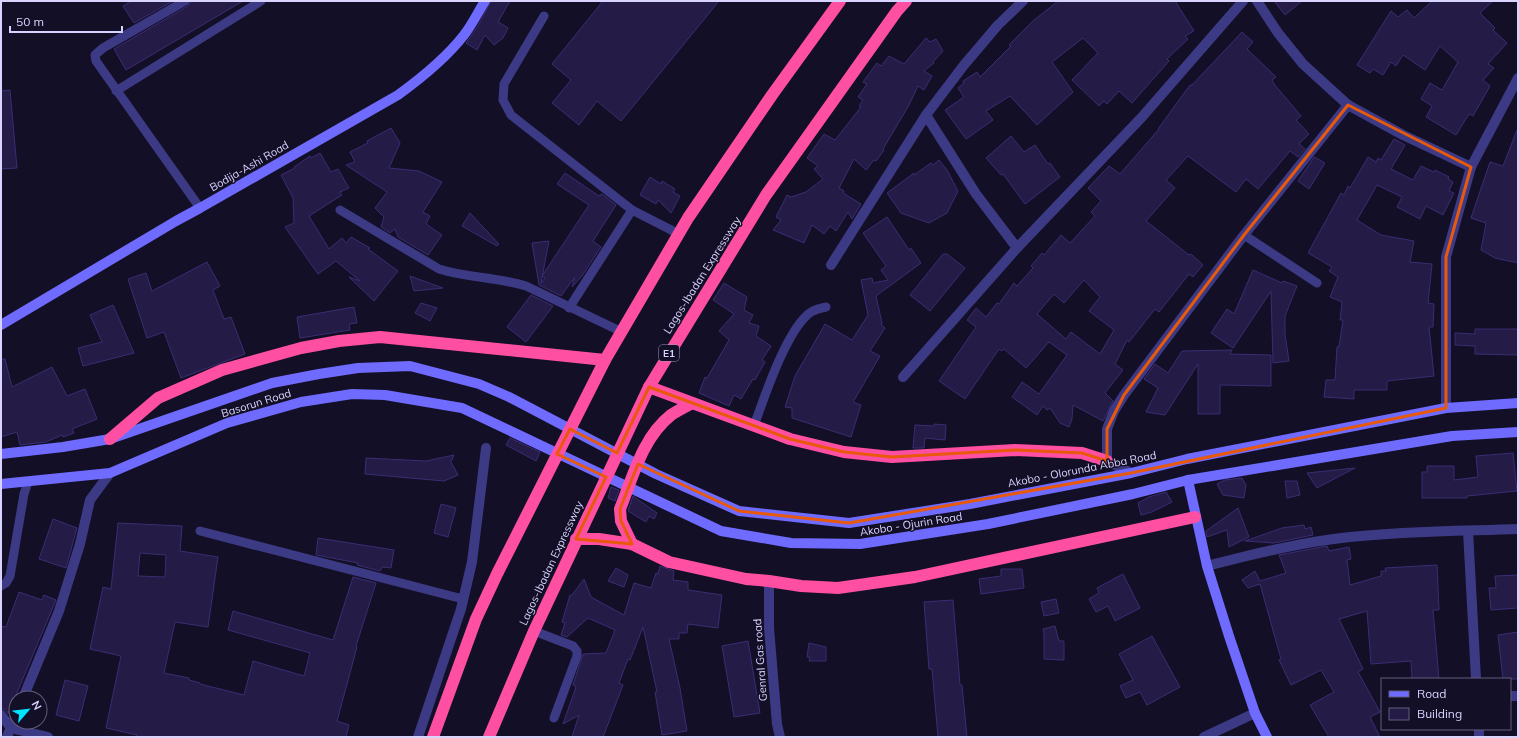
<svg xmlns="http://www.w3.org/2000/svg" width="1519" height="738" font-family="Mulish,sans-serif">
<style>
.building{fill:#241b47;stroke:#3b2d73;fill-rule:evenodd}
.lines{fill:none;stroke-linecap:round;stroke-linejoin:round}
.lane{stroke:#3d3a85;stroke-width:9}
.street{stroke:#3d3a85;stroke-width:10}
.secondary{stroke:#6f6bff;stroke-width:10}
.highway{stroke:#ff4fa3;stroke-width:12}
.marked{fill:none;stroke:#e8590c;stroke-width:3;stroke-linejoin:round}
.labels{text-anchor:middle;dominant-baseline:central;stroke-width:3;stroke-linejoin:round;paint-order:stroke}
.shield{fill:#130f26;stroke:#9e99be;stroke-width:1}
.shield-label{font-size:10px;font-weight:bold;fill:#d9d4ff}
.street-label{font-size:11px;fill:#d9d4ff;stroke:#130f26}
</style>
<rect width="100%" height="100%" fill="#130f26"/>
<!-- building -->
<g class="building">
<polygon points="131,1 173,1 134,23 123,6"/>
<polygon points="191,1 243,1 126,70 114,49 188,6"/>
<polygon points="491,1 510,1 498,22 508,28 503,38 494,45 485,35 477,50 466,43 478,26"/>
<polygon points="603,1 719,1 621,121 597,101 579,125 552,103 571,80 552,64"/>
<polygon points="1058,1 1175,1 1194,31 1185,36 1188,39 1167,59 1169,61 1132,103 1119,91 1107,104 1104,101 1099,106 1072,80 1098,53 1083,38 1052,62 1073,92 1037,125 1010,96 986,111 993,120 966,139 945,110 964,97 958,88 964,83 963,81 977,72 980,77 1011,46 1009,45 1033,21"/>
<polygon points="1274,1 1302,1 1285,15"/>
<polygon points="1432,1 1493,1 1480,13 1495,28 1493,30 1507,43 1488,64 1494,68 1483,80 1490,86 1473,116 1469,114 1456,135 1426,117 1432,106 1421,99 1430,83 1442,90 1458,62 1440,46 1425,70 1403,55 1396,66 1391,62 1383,75 1373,69 1370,73 1357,65 1391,11 1398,17 1407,10 1414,18"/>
<path d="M1242,32L1253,42L1247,49L1276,77L1272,80L1274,84L1301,116L1296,120L1309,134L1299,144L1305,149L1298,157L1290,151L1258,189L1246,179L1236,192L1188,156L1166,180L1175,188L1146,221L1189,255L1191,254L1203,265L1193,277L1189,274L1159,312L1155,309L1129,342L1127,340L1115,364L1123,370L1105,393L1113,401L1103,421L1073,405L1072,419L1069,427L1060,423L1050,408L1047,410L1043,406L1037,415L1012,397L1022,382L1039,394L1067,355L1049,342L1026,368L1004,349L1002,351L999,349L965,399L939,381L976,327L967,320L976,308L986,317L997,303L999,304L1014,283L1017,286L1033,268L1031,266L1042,253L1044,255L1061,235L1070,243L1095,216L1091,212L1101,201L1088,188L1109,166L1120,174L1159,129H1158L1190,85H1192ZM1084,280L1100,297L1089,311L1114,330L1100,354L1071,332L1066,339L1037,314L1054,294L1064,303Z"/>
<polygon points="926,38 930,42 936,39 943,51 933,62 934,63 924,71 932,76 924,90 918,86 909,105 883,149 884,150 876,161 874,160 866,170 854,159 839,188 844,191 843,193 861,204 852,219 848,212 836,231 830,226 824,234 812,225 804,243 773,230 781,220 776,217 787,195 791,197 806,192 823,179 814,169 818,166 807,158 824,134 835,140 861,107 859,106 863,100 858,97 867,84 863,82 877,63 881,66 889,56 904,64"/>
<polygon points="10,90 17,168 1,169 1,91"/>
<polygon points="391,128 400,143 389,168 419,171 442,182 423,212 430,216 426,224 442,235 428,255 398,237 395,229 390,233 381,227 384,217 375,208 387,192 346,165 355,162 350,152 368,143 367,141"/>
<polygon points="1517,130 1518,130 1518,263 1495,258 1481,250 1486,223 1471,218 1490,162 1503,166"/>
<polygon points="1011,136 1024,152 1035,145 1048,164 1050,163 1060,177 1025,204 1003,174 1001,175 986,158"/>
<polygon points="1394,139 1405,145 1391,169 1413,180 1421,166 1434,172 1435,170 1449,177 1448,179 1453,182 1449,191 1454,193 1443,215 1426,206 1420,219 1397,207 1402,197 1377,185 1357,220 1381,235 1414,241 1410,262 1432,264 1428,303 1434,304 1433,327 1429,327 1434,376 1387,381 1387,390 1354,390 1354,399 1324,397 1326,380 1335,380 1337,347 1339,347 1343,320 1340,320 1342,302 1330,297 1338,277 1329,271 1332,267 1308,253 1341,193 1344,195 1348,186 1350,188 1368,157 1376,162 1378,158 1381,160"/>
<polygon points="320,153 331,172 338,169 349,188 340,192 342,195 309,216 329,249 342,238 346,243 351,237 370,248 368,249 398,271 374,301 349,277 360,281 336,261 318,274 285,227 294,223 293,198 281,175 295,168 294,167 310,156 311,158"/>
<polygon points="1314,157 1325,163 1309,189 1298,181"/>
<polygon points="939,160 947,170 958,191 947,213 929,223 901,213 887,193 914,173 914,175 931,163 933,165"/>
<polygon points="565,173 599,196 602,194 616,205 593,241 601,247 582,276 572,287 575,277 561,296 539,285 532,243 549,241 541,283 545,278 542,276 589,205 557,184"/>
<polygon points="650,177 661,184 662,181 675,189 673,192 680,196 671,213 658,200 656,204 640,195"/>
<polygon points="470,213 499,244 497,246 462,226"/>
<polygon points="887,217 909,250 911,248 921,263 876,296 882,323 881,324 885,328 870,351 880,356 853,402 861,405 851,437 792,418 792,408 785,407 795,376 825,324 852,340 868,315 861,280 872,278 873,283 888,280 881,270 886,266 863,233"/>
<polygon points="943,254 947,254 965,268 930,311 910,295"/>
<polygon points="207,262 220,286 213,290 224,319 231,317 245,354 181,378 164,332 147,338 128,279 146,273 152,291"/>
<polygon points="1253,270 1282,283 1283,281 1297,286 1285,316 1285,334 1289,361 1273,363 1271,291 1233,348 1211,333 1227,309 1234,314"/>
<polygon points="410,276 443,288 414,291"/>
<polygon points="724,283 747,297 744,310 753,315 749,323 759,326 756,336 771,346 762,360 765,362 755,380 753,379 741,399 734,395 729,406 699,393 705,377 707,378 729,340 719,331 734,314 713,300"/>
<polygon points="531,295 553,306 526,342 507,327"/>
<polygon points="421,303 437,308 430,321 415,313"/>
<polygon points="113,305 134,353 83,366 78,348 102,342 90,315"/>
<polygon points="354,307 357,323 349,324 350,330 300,338 297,317"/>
<polygon points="1475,329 1518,329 1518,355 1475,354 1475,346 1455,345 1455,333 1475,334"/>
<polygon points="1232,350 1230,354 1271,355 1271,386 1220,385 1220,414 1198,414 1198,364 1165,415 1146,412 1158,388 1144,379 1155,364 1168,373 1182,351"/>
<polygon points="1,359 5,359 12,387 52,367 67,396 85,389 97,419 72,429 74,433 63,437 62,435 46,442 20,445 17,432 1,437"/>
<polygon points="934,424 946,425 945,440 925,438 924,448 913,448 915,425 934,426"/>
<polygon points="510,438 540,452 536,461 506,445"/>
<polygon points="1513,453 1517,491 1467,496 1467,498 1422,498 1422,472 1427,472 1427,466 1454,466 1454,480 1478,477 1476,456"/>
<polygon points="454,455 451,462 458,475 444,481 365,474 366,458 426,461"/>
<polygon points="1355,468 1317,488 1307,473"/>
<polygon points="1242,478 1246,485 1244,498 1223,495 1217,484 1225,480"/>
<polygon points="1285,481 1297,481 1300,495 1287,498"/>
<polygon points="611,487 619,490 615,501 608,498"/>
<polygon points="1166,492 1172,502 1152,512 1141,515 1138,503 1149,497"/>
<polygon points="633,496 657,513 654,519 649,516 646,522 628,511"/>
<polygon points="441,504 456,508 448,537 434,533"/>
<polygon points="1238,508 1249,537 1229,547 1227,530 1207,537 1206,531"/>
<polygon points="53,519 77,528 66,568 39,559"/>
<path d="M118,523L182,526L180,551L218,557L208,627L175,622L164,673L189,678V680L200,683V684L244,695L253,661L304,676L310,653L228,630L233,611L333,640L353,577L376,583L356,646L357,647L337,721L349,725L346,737H136L137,735L106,728L121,656L90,649L103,587L111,589ZM140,553L166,555L165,577L138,576Z"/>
<polygon points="1304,525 1305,529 1311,527 1313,535 1274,543 1245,541 1282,528"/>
<polygon points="318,538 394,550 391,568 382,567 380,571 357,565 358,563 316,555"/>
<polygon points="1327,546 1329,551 1349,547 1351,559 1347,560 1350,585 1381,576 1381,571 1386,571 1385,568 1437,565 1439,610 1433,610 1439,679 1412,679 1411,661 1371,664 1367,611 1339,619 1363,669 1358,672 1380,712 1370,717 1380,737 1329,737 1310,705 1334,692 1321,670 1291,685 1279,660 1281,659 1260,584 1248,588 1242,580 1255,571 1260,581 1286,573 1279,555"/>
<polygon points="660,566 674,571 673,580 688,582 688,590 722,595 718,628 688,624 687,633 679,633 679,639 669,639 680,688 687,731 662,735 655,692 657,692 643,627 630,660 628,659 619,683 623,685 603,737 572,737 579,715 563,724 576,687 573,685 583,654 606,653 615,630 588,618 567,637 561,635 565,623 562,622 570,595 572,595 584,579 591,597 624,615 634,583 651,588 656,573 658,574"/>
<polygon points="616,568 628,575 624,587 608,581"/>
<polygon points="1001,569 1022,569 1024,588 981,594 979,579 1001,576"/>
<polygon points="1123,574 1140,608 1115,621 1108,606 1096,612 1089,599 1099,593 1097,588"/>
<polygon points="1518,575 1518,608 1491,610 1489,588 1496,588 1495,576"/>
<polygon points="19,592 42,600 44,595 56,600 8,714 4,709 1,709 1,626 6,627"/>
<polygon points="1056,599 1059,613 1044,616 1041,602"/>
<polygon points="953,600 960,685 962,685 967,737 938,737 932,669 929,669 924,602"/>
<polygon points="1055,626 1059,641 1064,641 1064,660 1044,659 1044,634 1043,629"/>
<polygon points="1518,632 1518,679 1503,679 1498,635"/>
<polygon points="1152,636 1180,687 1147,705 1140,692 1126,698 1120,686 1133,680 1119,654"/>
<polygon points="748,641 760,713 734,717 722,646"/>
<polygon points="809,643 826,647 826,661 809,661 810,657 807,657"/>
<polygon points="65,680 88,686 79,721 56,715"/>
</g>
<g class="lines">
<!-- lane -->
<g class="lane">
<polyline points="185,1 103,48 95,55 96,61 200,208"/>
<polyline points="544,16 504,84 503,100 511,115 632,210 679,234"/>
<polyline points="116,91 261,1"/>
<path d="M340,210L439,269C467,278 497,277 526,286L622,332"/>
<polyline points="1244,235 1317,283"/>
<polyline points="569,308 632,210"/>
<path d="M754,426C764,398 787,328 811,312C816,309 821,308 826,307"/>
<polyline points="200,531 463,599"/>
<polyline points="1,586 6,583 10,576 24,494 28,482"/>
<polyline points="534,631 573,646 577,651 577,656 554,718"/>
</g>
<!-- street -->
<g class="street">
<polyline points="1257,1 1278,33 1303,64 1348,105 1403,135 1471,167"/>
<polyline points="926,115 976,194 1017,248"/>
<polyline points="831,265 926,115 964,65 998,25 1023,1"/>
<polyline points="903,377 1017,248 1142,117 1243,1"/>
<polyline points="1446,408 1446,257 1471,167 1518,78"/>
<polyline points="1131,473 1107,461 1107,429 1114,411 1124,395 1244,235 1348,105"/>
<polyline points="1468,531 1476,679"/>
<path d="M1207,566C1254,554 1302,542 1350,537C1406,531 1462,531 1518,529"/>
<polyline points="769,581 769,628 777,724 780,737"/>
<polyline points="1510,696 1518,696"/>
<polyline points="23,698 59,611 80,544 90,500 110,473"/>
<polyline points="1,715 11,728 48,737"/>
<polyline points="1479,729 1479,737"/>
<polyline points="7,737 16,715"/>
<polyline points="418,737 461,609 472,562 486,448"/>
<polyline points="1204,737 1255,713"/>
</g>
<!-- secondary -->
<g class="secondary">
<path d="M1,325L176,221L200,208L398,95C420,79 447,57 464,35C472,25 478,12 485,1"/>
<polyline points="1,454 63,447 110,439 272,383 319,374 358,368 410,366 479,384 509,397 656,474 739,511 849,523 970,504 1131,473 1187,459 1446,408 1518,403"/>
<polyline points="1188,480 1207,566 1229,636 1255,713 1267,737"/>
<polyline points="1,484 110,473 227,423 301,402 352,394 385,395 462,408 721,531 791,543 860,544 988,524 1133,494 1188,480 1452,436 1518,432"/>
</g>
<!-- highway -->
<g class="highway">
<polyline points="649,387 790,439 844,452 892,457 1015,450 1082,453 1107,461"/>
<polyline points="110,439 158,398 222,370 301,348 339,341 380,337 605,360"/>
<polyline points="576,539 599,539 632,544 669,562 746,579 769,581 801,586 838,588 915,577 1195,517"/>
<path d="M632,544L621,521L620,509C633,477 642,438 671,415C677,411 685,407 692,403"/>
<polyline points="433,737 476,619 497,574 605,360 688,218 772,95 840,1"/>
<polyline points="489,737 534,631 649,387 766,195 897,11 906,1"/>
</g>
</g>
<!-- marked area -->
<path class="marked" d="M1348,105L1471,167L1446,257V408L1131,473L849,523L739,511L638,464L620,509L621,521L632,544L576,539L606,477L557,454L570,429L617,453L649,387L790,439L844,452L892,457L1015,450L1082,453L1107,461V429L1124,395L1244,235Z"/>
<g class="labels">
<!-- shield labels -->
<rect class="shield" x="659" y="345" width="20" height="16" rx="3"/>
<g class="shield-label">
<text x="669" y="353">E1</text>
</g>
<!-- street labels -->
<g class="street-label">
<text transform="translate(249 166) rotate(-30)">Bodija-Ashi Road</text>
<text transform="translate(702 275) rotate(-58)">Lagos-Ibadan Expressway</text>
<text transform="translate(256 403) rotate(-17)">Basorun Road</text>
<text transform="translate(1082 469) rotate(-11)">Akobo - Olorunda Abba Road</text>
<text transform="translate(911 524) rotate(-9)">Akobo - Ojurin Road</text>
<text transform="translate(551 563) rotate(-65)">Lagos-Ibadan Expressway</text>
<text transform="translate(760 660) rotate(-94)">Genral Gas road</text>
</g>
</g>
<!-- border -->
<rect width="1519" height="738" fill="none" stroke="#d9d4ff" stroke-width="4"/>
<!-- legend -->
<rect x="1381" y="678" width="130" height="52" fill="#130f26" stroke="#625e7d"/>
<rect x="1389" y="691" width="20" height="6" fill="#6f6bff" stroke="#625e7d"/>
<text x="1417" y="698" font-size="12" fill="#d9d4ff">Road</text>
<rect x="1389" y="708" width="20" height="12" fill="#241b47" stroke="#625e7d"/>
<text x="1417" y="718" font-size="12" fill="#d9d4ff">Building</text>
<!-- north arrow -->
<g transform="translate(28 710) rotate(62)"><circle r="19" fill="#130f26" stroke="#625e7d"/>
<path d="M0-3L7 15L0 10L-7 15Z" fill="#00e5ff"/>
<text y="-6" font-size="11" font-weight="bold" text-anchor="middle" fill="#d9d4ff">N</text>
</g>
<!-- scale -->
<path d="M10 26v6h112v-6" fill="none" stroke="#d9d4ff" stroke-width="2"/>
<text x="16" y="26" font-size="12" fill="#d9d4ff" stroke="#130f26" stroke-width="3" paint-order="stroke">50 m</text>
</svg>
